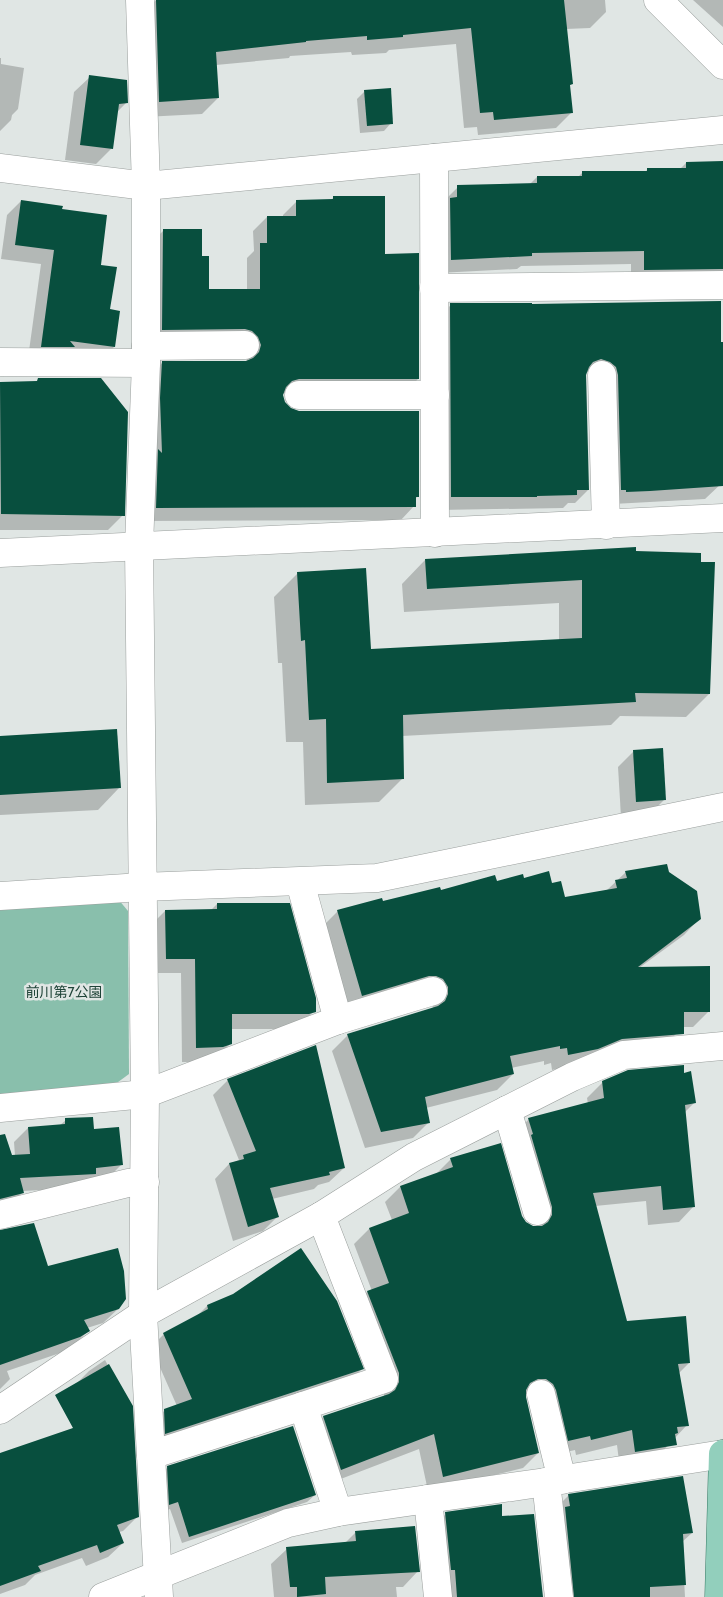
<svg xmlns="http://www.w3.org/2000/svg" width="723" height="1597" font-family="Cabin,'Noto Sans JP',sans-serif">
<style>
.green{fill:#89bfac}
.shadow{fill:#0003}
.building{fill:#084f3e}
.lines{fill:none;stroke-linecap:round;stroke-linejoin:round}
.minor-casing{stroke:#9a9f9d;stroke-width:29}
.major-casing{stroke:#377a65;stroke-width:29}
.minor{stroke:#fff;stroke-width:28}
.major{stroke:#92cfbc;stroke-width:28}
.labels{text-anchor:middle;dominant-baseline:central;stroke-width:5;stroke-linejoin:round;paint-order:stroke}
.park-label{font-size:14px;fill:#1e4337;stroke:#e0e6e4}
</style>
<rect width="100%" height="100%" fill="#e0e6e4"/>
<!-- green -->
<polygon class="green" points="118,899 128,911 129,1074 114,1085 0,1095 0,908"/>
<!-- shadow -->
<g class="shadow">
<polygon points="156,0 605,0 606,12 590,28 566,29 571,84 569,86 572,112 556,128 478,135 477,127 464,128 456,44 389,50 386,53 352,55 351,52 290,56 289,58 216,65 218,98 202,114 144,117 153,3"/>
<polygon points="693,0 723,0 723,27"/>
<polygon points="0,58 1,58 1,64 24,68 18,109 12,115 11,120 0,131"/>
<polygon points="90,77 126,103 116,113 112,148 96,164 65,160 74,92"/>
<polygon points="365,91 391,123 384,131 360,133 357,99"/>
<polygon points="723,162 723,286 631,283 631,264 521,266 517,269 438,273 445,200 458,187 529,185 537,177 578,177 583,172 645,172 648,169 680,169 686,163"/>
<polygon points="334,197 384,255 418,379 404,393 284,393 282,395 284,403 290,409 418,496 414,500 414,506 401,520 143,521 148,377 162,363 246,362 247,359 245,351 148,344 150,244 164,230 201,258 208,290 247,290 247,258 254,251 253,231 267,217 283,217 283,215 297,201 331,200"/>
<polygon points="21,201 61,210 100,266 109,311 114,347 100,361 29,351 41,264 1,259 7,215"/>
<polygon points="451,305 720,371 723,368 723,482 705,499 613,504 597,374 587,372 586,372 588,490 575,503 568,503 563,508 438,510 437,318"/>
<polygon points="101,380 123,515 108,530 0,530 0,383"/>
<polygon points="635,552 709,694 686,717 620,716 611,725 402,736 402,779 379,802 305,805 303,742 286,742 282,663 278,663 274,597 298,573 370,651 559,640 559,603 404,612 402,584 425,560"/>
<polygon points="0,737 119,788 98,810 0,815"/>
<polygon points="634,751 664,800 649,815 621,817 618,767"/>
<polygon points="626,872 668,873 700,918 684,935 639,968 709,1011 693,1027 683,1027 666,1044 552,1070 551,1063 544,1065 544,1061 511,1068 513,1074 497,1090 426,1108 429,1122 413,1138 365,1148 332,1051 348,1035 433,1009 432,1003 346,1012 322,927 338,911 440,891 523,879 551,885 564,898 606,891"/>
<polygon points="217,904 314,1011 299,1026 293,1029 231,1029 231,1043 216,1058 207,1062 182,1062 181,973 151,973 150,926 165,911 211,910"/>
<polygon points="683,1074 695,1102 684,1113 694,1206 679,1222 648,1225 646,1201 595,1206 626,1322 689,1363 679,1373 687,1425 660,1454 619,1461 617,1445 576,1455 575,1450 553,1455 530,1394 525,1394 538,1453 523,1468 428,1491 419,1449 325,1485 308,1432 323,1417 384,1397 384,1389 352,1307 367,1292 372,1291 354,1244 369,1229 392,1220 385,1202 400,1187 436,1174 451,1159 521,1216 525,1223 533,1227 537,1227 514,1135 529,1119 588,1104 587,1098 603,1082"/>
<polygon points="228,1080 344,1168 329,1182 318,1185 314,1189 272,1199 277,1217 263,1231 233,1241 215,1179 229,1164 239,1160 213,1095"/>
<polygon points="66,1120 92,1130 121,1165 107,1179 81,1188 22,1191 23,1192 9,1207 0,1209 0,1156 15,1156 14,1142 28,1128 59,1126"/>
<polygon points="0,1231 47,1267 118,1309 103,1323 87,1328 88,1331 74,1345 63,1352 7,1371 10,1379 0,1389"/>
<polygon points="207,1306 362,1369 349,1382 153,1446 152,1423 165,1410 177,1406 151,1347 164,1334 196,1317"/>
<polygon points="105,1360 131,1407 138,1516 123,1531 119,1532 123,1543 108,1557 86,1566 82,1558 35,1575 25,1585 0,1594 0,1454 70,1431 73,1428 75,1385 89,1371"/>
<polygon points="168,1467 315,1495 307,1502 182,1543 170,1509 162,1512 160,1475"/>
<polygon points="569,1495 692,1533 682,1542 685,1597 558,1597 553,1511"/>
<polygon points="446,1514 501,1517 542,1597 440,1597 430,1529"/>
<polygon points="355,1533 418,1571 403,1587 396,1587 397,1597 274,1597 271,1564 287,1549 345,1543"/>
</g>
<!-- building -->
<g class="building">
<polygon points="156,0 564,0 573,84 570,85 573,113 494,120 493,112 480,113 471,28 403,35 403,37 367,40 367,36 306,41 306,42 216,52 219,98 159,102"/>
<polygon points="89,75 127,80 128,103 119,104 113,149 80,145"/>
<polygon points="391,88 393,124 367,126 364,90"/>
<polygon points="723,161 723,269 644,270 644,251 532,253 532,256 451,260 450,198 457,197 457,185 537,183 537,176 582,176 582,171 647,171 647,168 686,168 686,162"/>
<polygon points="333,196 385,196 385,254 419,253 419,379 299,379 292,381 286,387 283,395 285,402 291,408 299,411 419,411 419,497 416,497 416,507 156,508 158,449 162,453 160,398 162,361 246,361 253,358 259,352 261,345 258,337 252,331 245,329 162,330 163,229 202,229 202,256 209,256 209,289 260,289 260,243 267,243 267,216 296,216 296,200 333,199"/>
<polygon points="21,200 63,206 62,209 107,215 101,265 117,267 110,309 120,311 115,347 70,341 75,347 41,347 54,250 15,245"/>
<polygon points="721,301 721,342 723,342 723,486 650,491 626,492 626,490 621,490 618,375 616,367 610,362 601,359 593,362 589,367 586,375 589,490 577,490 577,495 537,496 537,497 451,497 450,303 532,303 532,304"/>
<polygon points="38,378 101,378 128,412 125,516 1,514 0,382 37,381"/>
<polygon points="636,547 636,551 701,553 701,562 715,562 710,694 635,693 636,702 403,715 404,779 327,783 326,719 309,720 305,640 301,641 297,572 366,568 371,649 582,638 582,580 427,589 425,559"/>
<polygon points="117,729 121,788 0,795 0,736"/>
<polygon points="663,748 666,800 636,802 633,750"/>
<polygon points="667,864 669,872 697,891 701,919 638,967 710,966 710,1012 684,1012 684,1034 622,1039 598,1049 568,1055 567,1048 560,1049 560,1046 510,1056 514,1074 425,1097 430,1123 381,1132 347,1034 438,1006 445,1001 448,994 448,987 443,979 436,976 429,976 362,996 337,910 382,898 383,901 440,887 441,890 495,875 497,881 523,874 524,878 549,871 552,883 561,881 565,897 617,888 615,880 627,878 625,871"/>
<polygon points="217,903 290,903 316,998 316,1012 309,1014 232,1014 232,1044 223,1047 196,1048 195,959 166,959 165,910 217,909"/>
<polygon points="316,1045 345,1168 329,1172 330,1175 270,1188 279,1217 248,1227 229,1163 244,1159 243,1155 256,1151 227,1079"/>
<polygon points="684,1065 684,1073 691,1071 696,1103 685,1105 695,1207 663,1210 661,1186 593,1193 627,1321 686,1316 690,1363 678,1364 689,1426 677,1427 678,1433 675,1434 677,1445 635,1452 632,1430 591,1440 590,1436 568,1441 556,1390 553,1384 546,1379 538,1379 530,1383 526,1390 526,1397 539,1453 443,1477 434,1434 341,1470 323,1416 389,1394 395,1390 399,1382 399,1373 367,1291 389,1283 369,1228 409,1213 400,1186 453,1167 450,1158 501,1143 522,1216 526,1222 533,1226 542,1226 548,1222 552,1215 552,1207 531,1135 533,1134 528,1118 604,1098 602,1081 628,1070"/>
<polygon points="93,1117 94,1129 119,1127 123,1165 96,1168 96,1174 20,1178 24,1193 0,1199 0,1135 5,1134 12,1155 30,1154 28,1127 65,1124 65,1118"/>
<polygon points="34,1223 48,1266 118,1248 124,1271 126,1299 119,1309 84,1320 90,1331 80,1337 0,1365 0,1230"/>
<polygon points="301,1248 337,1301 364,1369 165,1434 164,1409 192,1399 163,1333 208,1309 207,1305 233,1294"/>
<polygon points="109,1364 133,1406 139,1517 117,1525 124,1543 100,1553 97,1545 38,1566 41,1571 0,1586 0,1453 73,1428 55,1395"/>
<polygon points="293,1426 316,1495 189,1537 178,1502 169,1505 167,1466"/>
<polygon points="683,1476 693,1533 683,1534 686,1585 650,1587 650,1597 574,1597 565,1507 570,1506 568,1494"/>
<polygon points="502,1504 502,1516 534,1514 543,1597 457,1597 455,1570 451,1570 445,1512"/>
<polygon points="415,1526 420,1572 325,1577 326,1594 297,1597 297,1587 290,1587 286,1547 356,1541 355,1531"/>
</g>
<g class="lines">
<!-- minor casing -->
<g class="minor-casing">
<g id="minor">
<polyline points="140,0 146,186 146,363 139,546 145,1094 143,1314 159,1597"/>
<polyline points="658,0 723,65"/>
<polyline points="434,158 435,533"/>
<polyline points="0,168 146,186 723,130"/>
<polyline points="434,288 723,285"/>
<polyline points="146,346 245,345"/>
<polyline points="0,362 146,363"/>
<polyline points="602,375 606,525"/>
<polyline points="299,395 435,395"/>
<polyline points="0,553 723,518"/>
<polyline points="0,896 142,887 377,878 723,807"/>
<polyline points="338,1020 433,991"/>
<polyline points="0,1108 145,1094 338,1020 300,882"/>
<polyline points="507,1110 537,1211"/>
<polyline points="0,1215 128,1183 145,1182"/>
<polyline points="321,1216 384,1379 303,1406 338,1512"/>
<polyline points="541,1394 562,1480"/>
<polyline points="0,1410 143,1314 321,1216 414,1157 572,1077 624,1055 723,1046"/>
<polyline points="151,1455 303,1406"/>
<polyline points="546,1482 559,1597"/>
<polyline points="428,1499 438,1597"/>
<polyline points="103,1597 288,1523 338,1512 546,1482 723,1454"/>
</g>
</g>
<!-- major casing -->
<g class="major-casing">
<polyline id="major" points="719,1597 723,1454"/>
</g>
<!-- minor -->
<use href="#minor" class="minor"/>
<!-- major -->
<use href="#major" class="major"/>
</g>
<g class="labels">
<!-- park labels -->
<g class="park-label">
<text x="64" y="992">前川第7公園</text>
</g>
</g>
</svg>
